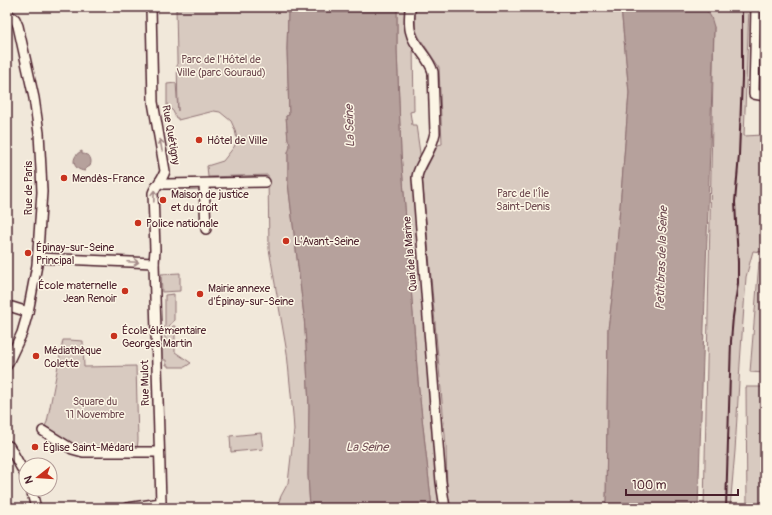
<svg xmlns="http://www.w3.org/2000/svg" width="772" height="515" font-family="Pangolin,sans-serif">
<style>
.green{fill:#d8cac0;stroke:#917476}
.water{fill:#b6a19c;stroke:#8b6d6f}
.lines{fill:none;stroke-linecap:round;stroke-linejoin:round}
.minor-casing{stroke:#4a1f2b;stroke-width:12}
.minor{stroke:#fcf5e5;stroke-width:9}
.rail{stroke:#4a1f2b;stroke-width:2}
.oneway{stroke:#a38a88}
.poi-dot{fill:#c8321e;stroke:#fcf5e5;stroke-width:1.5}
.labels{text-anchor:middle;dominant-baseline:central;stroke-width:3;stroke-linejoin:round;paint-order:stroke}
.park-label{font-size:11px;fill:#6e4a50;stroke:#fcf5e5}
.street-label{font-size:11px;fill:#4a1f2b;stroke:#fcf5e5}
.poi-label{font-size:11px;fill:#4a1f2b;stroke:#fcf5e5;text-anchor:start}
.water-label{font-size:12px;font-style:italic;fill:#704c53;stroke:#fcf5e5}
</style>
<rect width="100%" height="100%" fill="#f1e8da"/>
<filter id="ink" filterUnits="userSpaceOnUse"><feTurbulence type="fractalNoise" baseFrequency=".025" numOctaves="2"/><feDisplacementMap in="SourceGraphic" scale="8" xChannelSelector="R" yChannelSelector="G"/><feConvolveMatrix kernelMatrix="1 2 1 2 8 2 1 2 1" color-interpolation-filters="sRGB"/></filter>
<g filter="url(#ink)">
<!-- green -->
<g class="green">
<path d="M176,7H282L283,9L288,13L287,49L289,115L286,116L288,140C291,144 291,148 288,152V183L304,316L306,345L309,407L308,475L310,508H285L284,504H278L281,496L288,483L294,430L293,415L287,353L269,249L268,175L208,177L207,166L223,161L234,147L237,140L235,130L231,121L220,112L214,111L178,120V118H176L173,111L167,106V84L176,83L178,111Z"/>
<polygon points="397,7 406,7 413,45 414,111 410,112 412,125 416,125 421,160 412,178 442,508 432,508 418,381 401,153 397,50"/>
<polygon points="415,7 621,7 629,93 614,283 608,329 606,508 451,508 447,492 446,446 422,177 438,145 442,144 439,67 419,37 415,28"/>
<polygon points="699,7 749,7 744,136 763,135 762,252 753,251 746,277 740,364 735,451 730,508 704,508 714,27"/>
<polygon points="759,262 765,263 765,373 750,372"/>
<polygon points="180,273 180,291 162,292 161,274"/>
<polygon points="174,294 174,320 165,331 165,295"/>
<polygon points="173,326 175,326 175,352 191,363 185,367 168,367 168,365 166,365 166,360 161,360 160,346 165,343 165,335"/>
<polygon points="63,340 69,340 83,341 84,367 136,366 138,440 137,449 77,448 45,426 47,422"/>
<polygon points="746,387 765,387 765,508 747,508"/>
<polygon points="261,433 263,449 231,452 230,436"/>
</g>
<!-- water -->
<g class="water">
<path d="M282,7H397V50L401,153L418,381L432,508H310L308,475L309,407L306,345L304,316L288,183V152C290,148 291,144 288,140L286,116L289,115L287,49L288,13L283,9Z"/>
<polygon points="621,7 699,7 705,8 711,17 714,27 698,508 606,508 608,329 614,283 629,93"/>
<path d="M82,151V154C89,154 93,159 90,166L85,169V171C72,170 70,156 82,151Z"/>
</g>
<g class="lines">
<!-- minor casing -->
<g class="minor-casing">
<g id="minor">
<path d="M410,7C410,15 408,25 411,33C414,47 429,57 433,72L435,133C433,143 429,151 424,160C421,166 417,172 417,178L441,482L445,508"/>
<polyline points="756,7 754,94 765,96"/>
<polyline points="7,14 15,19 18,26 34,98 39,133 41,169 42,192 37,265 28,312 22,333 7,365"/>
<polyline points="160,182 164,184 168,184 265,182"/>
<polyline points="204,184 206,229"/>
<polyline points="38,258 154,263"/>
<polyline points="12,307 28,312"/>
<polyline points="43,431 72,449 83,452 159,452"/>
<polyline points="9,446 26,476"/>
<polyline points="31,489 36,508"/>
<path d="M127,508L161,503L154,263L155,250L153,193C156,185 163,179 165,171L153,102L151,7"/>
</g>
</g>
<!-- minor -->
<use href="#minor" class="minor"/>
<!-- rail -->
<polyline class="rail" points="726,508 731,341 733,317 738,283 738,262 735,202 739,155 742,78 742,7"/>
</g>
<!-- one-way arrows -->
<defs><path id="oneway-shaft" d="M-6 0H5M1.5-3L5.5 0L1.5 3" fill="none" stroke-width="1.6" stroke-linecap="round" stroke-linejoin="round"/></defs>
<g class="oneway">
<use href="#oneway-shaft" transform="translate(161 145) rotate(-100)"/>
<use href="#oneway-shaft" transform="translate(154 196) rotate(-88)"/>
<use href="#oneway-shaft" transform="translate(133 262) rotate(3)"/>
</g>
</g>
<!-- markers -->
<g class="poi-dot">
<circle cx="199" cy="140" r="4"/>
<circle cx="64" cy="178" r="4"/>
<circle cx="163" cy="200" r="4"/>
<circle cx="138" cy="223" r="4"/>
<circle cx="286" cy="241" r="4"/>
<circle cx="28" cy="253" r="4"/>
<circle cx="125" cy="291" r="4"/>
<circle cx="200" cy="294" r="4"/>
<circle cx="114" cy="336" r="4"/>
<circle cx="36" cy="356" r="4"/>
<circle cx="35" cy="447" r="4"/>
</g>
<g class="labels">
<!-- park labels -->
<g class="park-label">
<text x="221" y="59">Parc de l'Hôtel de<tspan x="221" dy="13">Ville (parc Gouraud)</tspan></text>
<text x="523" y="193">Parc de l'Île<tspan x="523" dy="13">Saint-Denis</tspan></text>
<text x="95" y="401">Square du<tspan x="95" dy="13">11 Novembre</tspan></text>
</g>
<!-- street labels -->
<g class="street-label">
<text transform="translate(171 135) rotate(80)">Rue Quétigny</text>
<text transform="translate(28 188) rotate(-90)">Rue de Paris</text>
<text transform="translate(410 254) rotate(-95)">Quai de la Marine</text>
<text transform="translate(145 383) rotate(-91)">Rue Mulot</text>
</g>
<!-- poi labels -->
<g class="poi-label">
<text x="207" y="140">Hôtel de Ville</text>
<text x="72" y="178">Mendès-France</text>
<text x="171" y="194">Maison de justice<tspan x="171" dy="13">et du droit</tspan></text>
<text x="146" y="223">Police nationale</text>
<text x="294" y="241">L'Avant-Seine</text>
<text x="36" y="247">Épinay-sur-Seine<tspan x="36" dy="13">Principal</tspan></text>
<text x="117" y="285" text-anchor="end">École maternelle<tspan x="117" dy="13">Jean Renoir</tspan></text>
<text x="208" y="288">Mairie annexe<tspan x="208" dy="13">d'Épinay-sur-Seine</tspan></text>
<text x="122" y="330">École élémentaire<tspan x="122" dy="13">Georges Martin</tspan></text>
<text x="44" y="350">Médiathèque<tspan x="44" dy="13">Colette</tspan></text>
<text x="43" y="447">Église Saint-Médard</text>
</g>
<!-- water labels -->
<g class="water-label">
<text transform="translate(350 126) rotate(-92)">La Seine</text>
<text transform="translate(662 258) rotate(-88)">Petit bras de la Seine</text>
<text x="367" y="447">La Seine</text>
</g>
</g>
<!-- margin -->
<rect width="772" height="515" fill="none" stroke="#fcf5e5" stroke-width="24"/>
<rect x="12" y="12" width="748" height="491" fill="none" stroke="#4a1f2b" stroke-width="1.5" filter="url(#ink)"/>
<!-- north arrow -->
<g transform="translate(38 477) rotate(253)"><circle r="19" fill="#fcf5e5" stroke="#b59f9b"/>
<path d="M0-3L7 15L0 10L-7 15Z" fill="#c8321e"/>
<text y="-6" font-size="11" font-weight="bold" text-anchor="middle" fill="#4a1f2b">N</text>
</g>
<!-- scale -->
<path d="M626 489v6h112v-6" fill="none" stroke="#4a1f2b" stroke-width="2"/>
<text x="632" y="489" font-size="12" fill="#4a1f2b" stroke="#fcf5e5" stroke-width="3" paint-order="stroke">100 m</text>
</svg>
